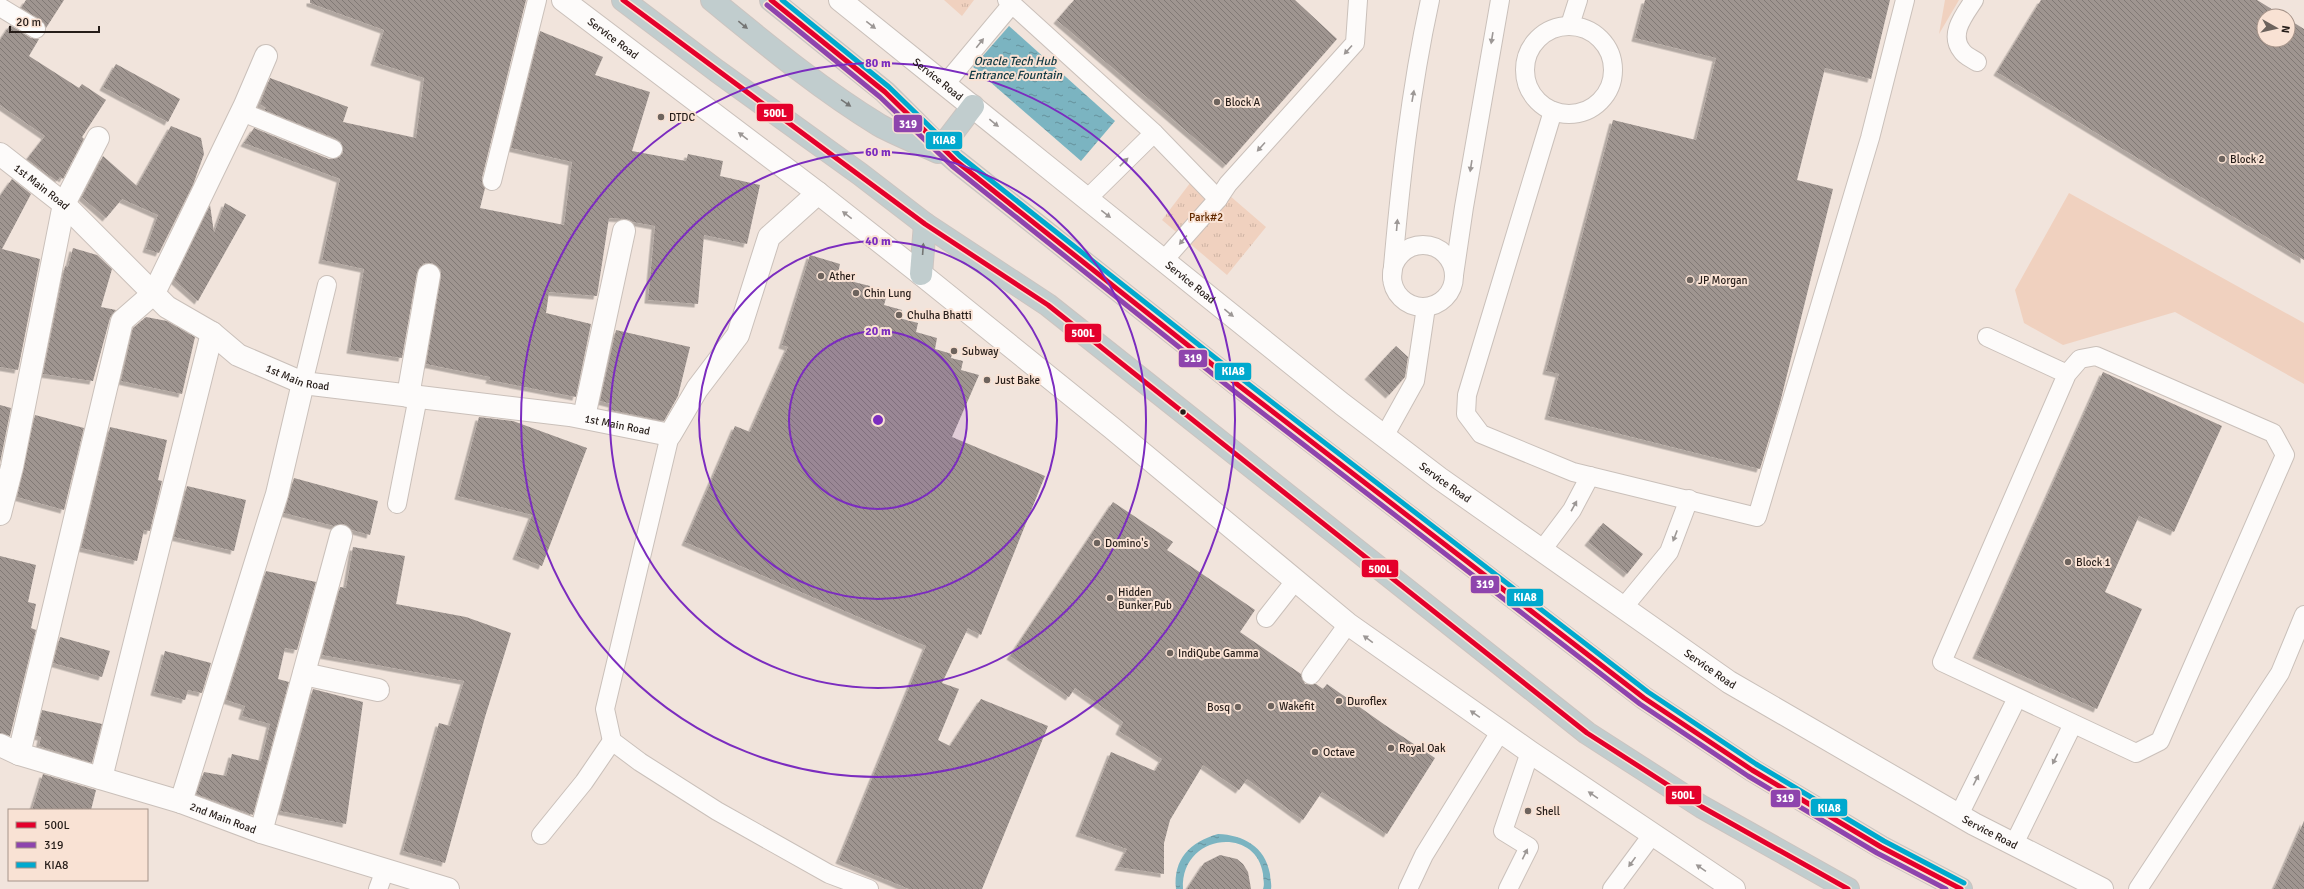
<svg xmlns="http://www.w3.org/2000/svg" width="2304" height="889" font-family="Signika,sans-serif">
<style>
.green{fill:#f0d1bf}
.park{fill:url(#park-tufts)}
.water{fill:url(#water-ripples)}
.building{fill:url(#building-back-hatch);filter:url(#shadow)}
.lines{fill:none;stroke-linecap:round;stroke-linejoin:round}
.lane-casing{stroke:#cac0ba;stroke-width:20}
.street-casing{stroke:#cac0ba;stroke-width:24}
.secondary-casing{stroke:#cac0ba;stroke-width:24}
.highway-casing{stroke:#cbc4c0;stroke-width:24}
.lane{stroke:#fdfbfa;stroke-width:18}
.street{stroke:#fdfbfa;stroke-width:22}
.secondary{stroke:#fdfbfa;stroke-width:22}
.highway{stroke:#c1cdce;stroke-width:22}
.bus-1-casing{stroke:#f9e2d4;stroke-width:8}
.bus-2-casing{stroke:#f9e2d4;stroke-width:8}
.bus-3-casing{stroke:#f9e2d4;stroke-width:8}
.bus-1{stroke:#e4002b;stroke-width:5}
.bus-2{stroke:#8e44ad;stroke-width:5}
.bus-3{stroke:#00a9ce;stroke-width:5}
.oneway{fill:#747574}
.oneway2{fill:#9c9795}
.ring{fill:none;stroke:#7b2cbf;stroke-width:2}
.poi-dot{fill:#6d635d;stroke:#f9e2d4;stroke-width:1.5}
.bus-dot{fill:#261d19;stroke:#f9e2d4;stroke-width:1.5}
.labels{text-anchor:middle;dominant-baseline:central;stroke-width:4;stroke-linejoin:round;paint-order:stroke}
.street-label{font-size:11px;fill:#261d19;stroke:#f9e2d4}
.poi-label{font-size:11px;fill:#261d19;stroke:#f9e2d4;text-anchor:start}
.park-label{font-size:11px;fill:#612a00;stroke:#f9e2d4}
.water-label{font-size:12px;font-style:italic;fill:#0e3741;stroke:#f9e2d4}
.centre{fill:#7b2cbf;stroke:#f9e2d4;stroke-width:2}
.ring-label{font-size:12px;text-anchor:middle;font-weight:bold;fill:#7b2cbf;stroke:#f9e2d4;stroke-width:4;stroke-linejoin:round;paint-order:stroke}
.line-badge{stroke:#f9e2d4;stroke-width:1.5}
.badge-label{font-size:11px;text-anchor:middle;font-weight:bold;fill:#fff}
</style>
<defs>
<pattern id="park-tufts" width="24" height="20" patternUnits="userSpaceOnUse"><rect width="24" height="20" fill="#f0d1bf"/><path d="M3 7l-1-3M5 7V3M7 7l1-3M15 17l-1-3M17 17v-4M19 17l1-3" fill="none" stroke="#ceb3a4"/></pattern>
<pattern id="water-ripples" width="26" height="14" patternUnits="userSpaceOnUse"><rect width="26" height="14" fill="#7bb4c1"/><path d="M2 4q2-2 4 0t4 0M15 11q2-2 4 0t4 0" fill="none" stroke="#65929c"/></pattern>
<pattern id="building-back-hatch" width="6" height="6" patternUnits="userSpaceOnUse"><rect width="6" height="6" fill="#9f9590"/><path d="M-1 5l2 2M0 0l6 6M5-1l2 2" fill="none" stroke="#817975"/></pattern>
<filter id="shadow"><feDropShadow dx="-3.5" dy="3.5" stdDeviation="0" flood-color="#0004"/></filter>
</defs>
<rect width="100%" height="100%" fill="#f1e4dc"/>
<!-- green -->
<g class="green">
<polygon points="1945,0 1959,0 1939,34"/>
<polygon points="2069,193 2304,323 2304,384 2175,312 2063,345 2024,323 2015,290"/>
</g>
<!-- park -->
<g class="park">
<polygon points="944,0 974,0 962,16"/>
<polygon points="1200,170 1266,227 1227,275 1162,220"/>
</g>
<!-- water -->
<g class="water">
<polygon points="1009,26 1115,121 1081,161 973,67"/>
<path d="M1218,834C1243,835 1265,846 1270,874C1270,879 1272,884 1271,889H1263C1265,884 1263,879 1263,874C1256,825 1180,834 1183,889H1176C1173,859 1190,842 1218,834Z"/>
</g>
<!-- building -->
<g class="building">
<polygon points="26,0 64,0 46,28 41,20 21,8"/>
<polygon points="310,0 526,0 482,178 485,188 480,208 564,225 572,162 511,148 540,31 603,57 595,75 650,92 632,151 686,161 688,154 723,161 720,176 760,185 747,244 704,235 698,304 648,300 655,226 633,222 626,219 609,218 597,296 549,292 546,313 591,324 576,397 489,380 490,377 426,364 441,277 441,270 432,263 424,263 417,273 402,358 350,350 364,269 322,260 340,179 244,143 254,128 329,159 339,157 343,153 341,143 337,139 264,110 266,108 260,104 270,78 348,107 343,122 416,138 424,78 374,62 384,30 310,3"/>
<polygon points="1074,0 1295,0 1337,39 1226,165 1057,20"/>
<polygon points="1645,0 1890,0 1871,79 1825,68 1797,180 1833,189 1780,403 1760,469 1548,416 1559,374 1546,371 1613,120 1696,140 1716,58 1635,38"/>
<polygon points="2041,0 2257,0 2283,16 2264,16 2264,40 2288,40 2288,19 2304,29 2304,260 1997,72"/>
<polygon points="10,25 31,38 39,39 29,56 79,88 82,84 106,100 82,137 84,139 63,179 60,177 57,181 27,159 45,136 0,105 0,40"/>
<polygon points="116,64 180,99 168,122 103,87"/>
<polygon points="171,126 201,138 204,154 193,185 159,253 146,249 158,215 122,199 106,218 82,197 103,156 137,186"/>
<polygon points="12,179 31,194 2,249 40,259 18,370 0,367 0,196"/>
<polygon points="225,203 246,215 198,301 174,280 210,205 214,233"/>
<polygon points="73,248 97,255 112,269 101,307 116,310 110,318 93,381 43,374 65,266 68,267"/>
<polygon points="810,255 840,264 838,273 855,277 854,282 870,286 869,293 886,298 884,305 902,310 899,318 918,323 916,332 937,338 935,349 952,354 951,358 963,361 961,370 979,375 952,437 1045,476 981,635 968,628 942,683 959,689 938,740 950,746 981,699 1048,726 982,889 909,889 839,860 926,646 685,542 735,426 750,432 788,347 782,345"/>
<polygon points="146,317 167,321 195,337 182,394 121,381 133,328"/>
<polygon points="616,330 690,347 678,396 664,421 611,410 612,404 600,401"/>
<polygon points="1396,346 1408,357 1405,377 1389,395 1368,376"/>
<polygon points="2103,372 2222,426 2174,532 2139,516 2105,592 2142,609 2097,709 1976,655"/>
<polygon points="0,405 11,408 0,463"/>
<polygon points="35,415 84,428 64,510 17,497"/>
<polygon points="479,417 513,421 587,448 542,566 516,556 532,515 458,496"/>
<polygon points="110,427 167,440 158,480 162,481 150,531 144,530 137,561 81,548"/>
<polygon points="294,478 378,501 370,535 352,530 344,524 334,526 284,513"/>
<polygon points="187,486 246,500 234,551 174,537"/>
<polygon points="1113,502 1173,542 1167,550 1255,610 1240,632 1301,674 1305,684 1316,684 1323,689 1327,684 1385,725 1435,758 1387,834 1322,792 1303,820 1247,779 1239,790 1203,765 1170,820 1164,843 1164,874 1118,867 1127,849 1079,833 1111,752 1155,771 1162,759 1119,731 1123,722 1075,688 1069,697 1010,656"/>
<polygon points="1603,523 1643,554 1627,574 1588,542"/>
<polygon points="353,547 405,556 396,604 466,617 511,633 485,717 445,863 403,851 439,723 450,726 464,681 322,655 340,587 346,588"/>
<polygon points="0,556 36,565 28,602 36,604 31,628 36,630 10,736 0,733"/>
<polygon points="266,571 316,582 297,650 285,648 278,679 289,682 253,815 196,794 204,772 226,776 232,754 261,761 270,724 242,716 245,706 226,700"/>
<polygon points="60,637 110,651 102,677 53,663"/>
<polygon points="165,651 211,663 202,693 188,690 185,700 154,692"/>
<polygon points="313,689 363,702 346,824 280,811"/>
<polygon points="42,710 102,724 92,763 39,746 41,737 36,736"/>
<polygon points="43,774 96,790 91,810 32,810"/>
<polygon points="2304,821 2304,889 2274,889"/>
<polygon points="1220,855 1237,859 1243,864 1248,872 1251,889 1187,889 1204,863"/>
</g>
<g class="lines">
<!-- lane casing -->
<g class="lane-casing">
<g id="lane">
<path d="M1974,0C1965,14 1948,34 1962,51C1965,56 1973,59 1977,62"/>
<polyline points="1012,4 1154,133 1218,199"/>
<polyline points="0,7 36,29"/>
<polyline points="1570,25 1578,0"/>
<circle cx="1569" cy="70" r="44"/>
<polyline points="946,83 1012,4 1007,0"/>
<polyline points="1553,111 1467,395 1466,414 1481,434 1573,472 1757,517 1870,138 1905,0"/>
<polyline points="242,112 333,149"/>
<polyline points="492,181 537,0"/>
<polyline points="1087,199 1154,133"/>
<circle cx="1423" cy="276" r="31"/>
<polyline points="1164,260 1218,199 1228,184 1355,43 1358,0"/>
<polyline points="1454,275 1464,207 1500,0"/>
<path d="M1392,278C1400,185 1410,91 1430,0"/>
<polyline points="1987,337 2067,374 1942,662 2136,753 2160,741 2285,455 2273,433 2096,356 2080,359 2067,374"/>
<polyline points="303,383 327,285"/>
<polyline points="670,435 605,709 612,741 640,762 717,811 829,874 869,889"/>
<polyline points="1385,435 1415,381 1426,307"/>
<polyline points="397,504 418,397"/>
<polyline points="1542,550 1572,510 1590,476"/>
<polyline points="1623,608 1669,552 1689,499"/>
<polyline points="1266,618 1295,581"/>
<polyline points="1311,675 1348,624"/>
<polyline points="1959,815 2017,698"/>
<polyline points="541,835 584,782 612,741"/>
<polyline points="2014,844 2073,724"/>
<polyline points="378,889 385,870"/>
<polyline points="1408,889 1424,855 1500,732"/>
<polyline points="1508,889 1529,847 1503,831 1530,752"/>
<polyline points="1612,889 1652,835"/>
<polyline points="2138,889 2280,673 2304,615"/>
</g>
</g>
<!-- street casing -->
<g class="street-casing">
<g id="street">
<path id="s1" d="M0,154L64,204L167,307L212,333L238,355L303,383L570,415L670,435L697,389L738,335L769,237L818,193"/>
<polyline points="408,396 429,275"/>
<polyline points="584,417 624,231"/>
<polyline points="0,514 12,467 64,204 98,138"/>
<polyline points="304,674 378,690"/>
<polyline points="19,754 122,321 154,293 245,105 266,56"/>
<polyline points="101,778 212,333"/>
<polyline points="181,802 277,494 303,383"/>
<polyline points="261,832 341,536"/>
</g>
</g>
<!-- secondary casing -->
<g class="secondary-casing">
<g id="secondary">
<path id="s2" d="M563,0L818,193L921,274L1112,428L1348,624L1530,752L1734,889"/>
<path id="s3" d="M840,0L1342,404L1439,478L1729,682L1974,824L2102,889"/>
<path id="s4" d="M0,745L19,754L181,802L261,832L448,889"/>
</g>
</g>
<!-- highway casing -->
<g class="highway-casing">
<g id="highway">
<polyline points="623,0 717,71 860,174 925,224 1048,305 1587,733 1702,807 1848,889"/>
<path d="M712,0C766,44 820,89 879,125C897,135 918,143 938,152"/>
<polyline points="771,0 885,92 941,148 956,161 1238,385 1644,698 1752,770 1881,847 1961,889"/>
<polyline points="941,148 973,106"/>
<polyline points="921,274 925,224"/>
</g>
</g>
<!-- lane -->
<use href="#lane" class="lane"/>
<!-- street -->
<use href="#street" class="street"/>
<!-- secondary -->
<use href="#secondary" class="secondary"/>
<!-- highway -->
<use href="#highway" class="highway"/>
<!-- bus-1 casing -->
<g class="bus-1-casing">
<g id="bus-1">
<polyline points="623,0 925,224 1048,305 1587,733 1702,807 1848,889"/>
<polyline points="771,0 885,92 956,161 1238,385 1644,698 1752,770 1881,847 1961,889"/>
</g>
</g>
<!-- bus-2 casing -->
<g class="bus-2-casing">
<polyline id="bus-2" points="767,5 880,97 952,166 1234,391 1640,704 1748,776 1877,853 1946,889"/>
</g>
<!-- bus-3 casing -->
<g class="bus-3-casing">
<polyline id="bus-3" points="782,0 889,87 960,156 1242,379 1648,692 1756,764 1884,841 1964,883"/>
</g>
<!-- bus-1 -->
<use href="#bus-1" class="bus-1"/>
<!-- bus-2 -->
<use href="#bus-2" class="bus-2"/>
<!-- bus-3 -->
<use href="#bus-3" class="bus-3"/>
</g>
<!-- one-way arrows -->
<defs><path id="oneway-solid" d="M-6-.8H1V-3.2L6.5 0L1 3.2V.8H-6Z"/></defs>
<g class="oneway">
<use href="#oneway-solid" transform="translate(743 25) rotate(39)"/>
<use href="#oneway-solid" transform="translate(846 103) rotate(34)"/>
<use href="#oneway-solid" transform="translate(923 249) rotate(-86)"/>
</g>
<g class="oneway2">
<use href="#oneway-solid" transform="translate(871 25) rotate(38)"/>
<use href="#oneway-solid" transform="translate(1492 38) rotate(99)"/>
<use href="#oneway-solid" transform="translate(980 43) rotate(-51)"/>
<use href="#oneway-solid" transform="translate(1348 50) rotate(132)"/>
<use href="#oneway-solid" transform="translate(1413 96) rotate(-80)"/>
<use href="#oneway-solid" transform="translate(994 123) rotate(39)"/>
<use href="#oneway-solid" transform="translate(743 136) rotate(-143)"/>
<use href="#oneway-solid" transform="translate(1261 147) rotate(132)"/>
<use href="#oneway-solid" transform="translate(1124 162) rotate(-45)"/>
<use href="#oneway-solid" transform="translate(1471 166) rotate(99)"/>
<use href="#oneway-solid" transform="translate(1106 214) rotate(38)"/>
<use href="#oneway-solid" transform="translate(847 215) rotate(-142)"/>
<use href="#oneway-solid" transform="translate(1397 225) rotate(-85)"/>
<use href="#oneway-solid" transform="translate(1183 240) rotate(130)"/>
<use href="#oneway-solid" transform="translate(1229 313) rotate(39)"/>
<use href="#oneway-solid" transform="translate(1574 506) rotate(-61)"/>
<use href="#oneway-solid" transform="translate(1675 536) rotate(111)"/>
<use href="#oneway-solid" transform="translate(1368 639) rotate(-144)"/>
<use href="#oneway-solid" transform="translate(1475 714) rotate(-145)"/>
<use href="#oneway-solid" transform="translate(2055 759) rotate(116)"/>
<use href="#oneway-solid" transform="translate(1976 780) rotate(-63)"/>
<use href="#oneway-solid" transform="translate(1593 795) rotate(-146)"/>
<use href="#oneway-solid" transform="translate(1525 854) rotate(-64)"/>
<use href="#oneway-solid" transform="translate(1632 862) rotate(126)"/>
<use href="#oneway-solid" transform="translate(1701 868) rotate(-146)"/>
</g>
<!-- distance rings -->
<circle cx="878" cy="420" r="89" fill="#7b2cbf" fill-opacity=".12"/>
<g class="ring">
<circle cx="878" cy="420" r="89"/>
<circle cx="878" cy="420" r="179"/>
<circle cx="878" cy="420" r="268"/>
<circle cx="878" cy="420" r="357"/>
</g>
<!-- markers -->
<g class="poi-dot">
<circle cx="1217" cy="102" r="4"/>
<circle cx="661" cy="117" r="4"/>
<circle cx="2222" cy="159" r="4"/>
<circle cx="821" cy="276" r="4"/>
<circle cx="1690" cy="280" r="4"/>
<circle cx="856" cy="293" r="4"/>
<circle cx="899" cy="315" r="4"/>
<circle cx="954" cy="351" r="4"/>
<circle cx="987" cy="380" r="4"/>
<circle cx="1097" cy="543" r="4"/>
<circle cx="2068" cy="562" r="4"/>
<circle cx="1110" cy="598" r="4"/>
<circle cx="1170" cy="653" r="4"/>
<circle cx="1339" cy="701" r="4"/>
<circle cx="1271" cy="706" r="4"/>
<circle cx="1238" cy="707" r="4"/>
<circle cx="1391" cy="748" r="4"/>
<circle cx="1315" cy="752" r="4"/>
<circle cx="1528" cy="811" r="4"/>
</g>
<circle class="bus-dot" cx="1183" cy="412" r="3.5"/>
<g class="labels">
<!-- street labels -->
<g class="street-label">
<text stroke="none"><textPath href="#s2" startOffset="63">Service Road</textPath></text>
<text stroke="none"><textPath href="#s3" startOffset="126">Service Road</textPath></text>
<text stroke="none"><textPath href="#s1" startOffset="53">1st Main Road</textPath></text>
<text stroke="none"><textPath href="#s3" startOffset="450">Service Road</textPath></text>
<text stroke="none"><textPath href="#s1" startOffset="377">1st Main Road</textPath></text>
<text stroke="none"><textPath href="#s1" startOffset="701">1st Main Road</textPath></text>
<text stroke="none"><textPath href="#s3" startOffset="774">Service Road</textPath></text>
<text stroke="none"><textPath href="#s3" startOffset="1098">Service Road</textPath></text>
<text stroke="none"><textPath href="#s4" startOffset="235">2nd Main Road</textPath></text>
<text stroke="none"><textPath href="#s3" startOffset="1422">Service Road</textPath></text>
</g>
<!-- poi labels -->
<g class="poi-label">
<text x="1225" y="102">Block A</text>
<text x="669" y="117">DTDC</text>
<text x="2230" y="159">Block 2</text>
<text x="829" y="276">Ather</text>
<text x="1698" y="280">JP Morgan</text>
<text x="864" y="293">Chin Lung</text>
<text x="907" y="315">Chulha Bhatti</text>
<text x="962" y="351">Subway</text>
<text x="995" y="380">Just Bake</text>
<text x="1105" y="543">Domino's</text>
<text x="2076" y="562">Block 1</text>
<text x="1118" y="592">Hidden<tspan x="1118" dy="13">Bunker Pub</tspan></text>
<text x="1178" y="653">IndiQube Gamma</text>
<text x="1347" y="701">Duroflex</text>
<text x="1279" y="706">Wakefit</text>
<text x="1230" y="707" text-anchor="end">Bosq</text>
<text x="1399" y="748">Royal Oak</text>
<text x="1323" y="752">Octave</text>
<text x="1536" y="811">Shell</text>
</g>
<!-- park labels -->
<g class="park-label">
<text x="1206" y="217">Park#2</text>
</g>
<!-- water labels -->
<g class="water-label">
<text x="1015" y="61">Oracle Tech Hub<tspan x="1015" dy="14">Entrance Fountain</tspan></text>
</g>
</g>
<circle cx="878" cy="420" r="6" class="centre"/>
<g class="ring-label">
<text x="878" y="67">80 m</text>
<text x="878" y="156">60 m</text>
<text x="878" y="245">40 m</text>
<text x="878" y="335">20 m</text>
</g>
<g class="line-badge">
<rect x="756" y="103" width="38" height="19" rx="4" fill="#e4002b"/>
<rect x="893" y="114" width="30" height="19" rx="4" fill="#8e44ad"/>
<rect x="925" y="131" width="38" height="19" rx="4" fill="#00a9ce"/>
<rect x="1064" y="323" width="38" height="20" rx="4" fill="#e4002b"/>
<rect x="1178" y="349" width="30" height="19" rx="4" fill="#8e44ad"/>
<rect x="1214" y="362" width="38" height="19" rx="4" fill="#00a9ce"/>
<rect x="1361" y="559" width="38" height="19" rx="4" fill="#e4002b"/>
<rect x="1470" y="575" width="30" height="19" rx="4" fill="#8e44ad"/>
<rect x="1506" y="588" width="38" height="19" rx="4" fill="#00a9ce"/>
<rect x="1665" y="785" width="37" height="20" rx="4" fill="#e4002b"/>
<rect x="1770" y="789" width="31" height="19" rx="4" fill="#8e44ad"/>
<rect x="1810" y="798" width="38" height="19" rx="4" fill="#00a9ce"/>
</g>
<g class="badge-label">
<text x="775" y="117">500L</text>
<text x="908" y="128">319</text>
<text x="944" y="144">KIA8</text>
<text x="1083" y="337">500L</text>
<text x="1193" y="362">319</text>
<text x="1233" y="375">KIA8</text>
<text x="1380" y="573">500L</text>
<text x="1485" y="588">319</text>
<text x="1525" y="601">KIA8</text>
<text x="1683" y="799">500L</text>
<text x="1785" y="802">319</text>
<text x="1829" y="812">KIA8</text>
</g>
<!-- legend -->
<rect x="8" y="809" width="140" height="72" fill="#f9e2d4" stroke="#a59389"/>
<rect x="16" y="822" width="20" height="6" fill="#e4002b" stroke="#a59389"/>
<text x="44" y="829" font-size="12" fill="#261d19">500L</text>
<rect x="16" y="842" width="20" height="6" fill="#8e44ad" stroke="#a59389"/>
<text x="44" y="849" font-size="12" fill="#261d19">319</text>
<rect x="16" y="862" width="20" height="6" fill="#00a9ce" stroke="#a59389"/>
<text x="44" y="869" font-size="12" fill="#261d19">KIA8</text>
<!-- north arrow -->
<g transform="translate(2276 28) rotate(98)"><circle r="19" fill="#f9e2d4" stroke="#a59389"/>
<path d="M0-3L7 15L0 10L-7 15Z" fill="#6d635d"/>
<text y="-6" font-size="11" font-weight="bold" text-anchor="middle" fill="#261d19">N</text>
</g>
<!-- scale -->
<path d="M10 26v6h89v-6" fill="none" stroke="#261d19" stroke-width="2"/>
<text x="16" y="26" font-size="12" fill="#261d19" stroke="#f9e2d4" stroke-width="3" paint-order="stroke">20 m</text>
</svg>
